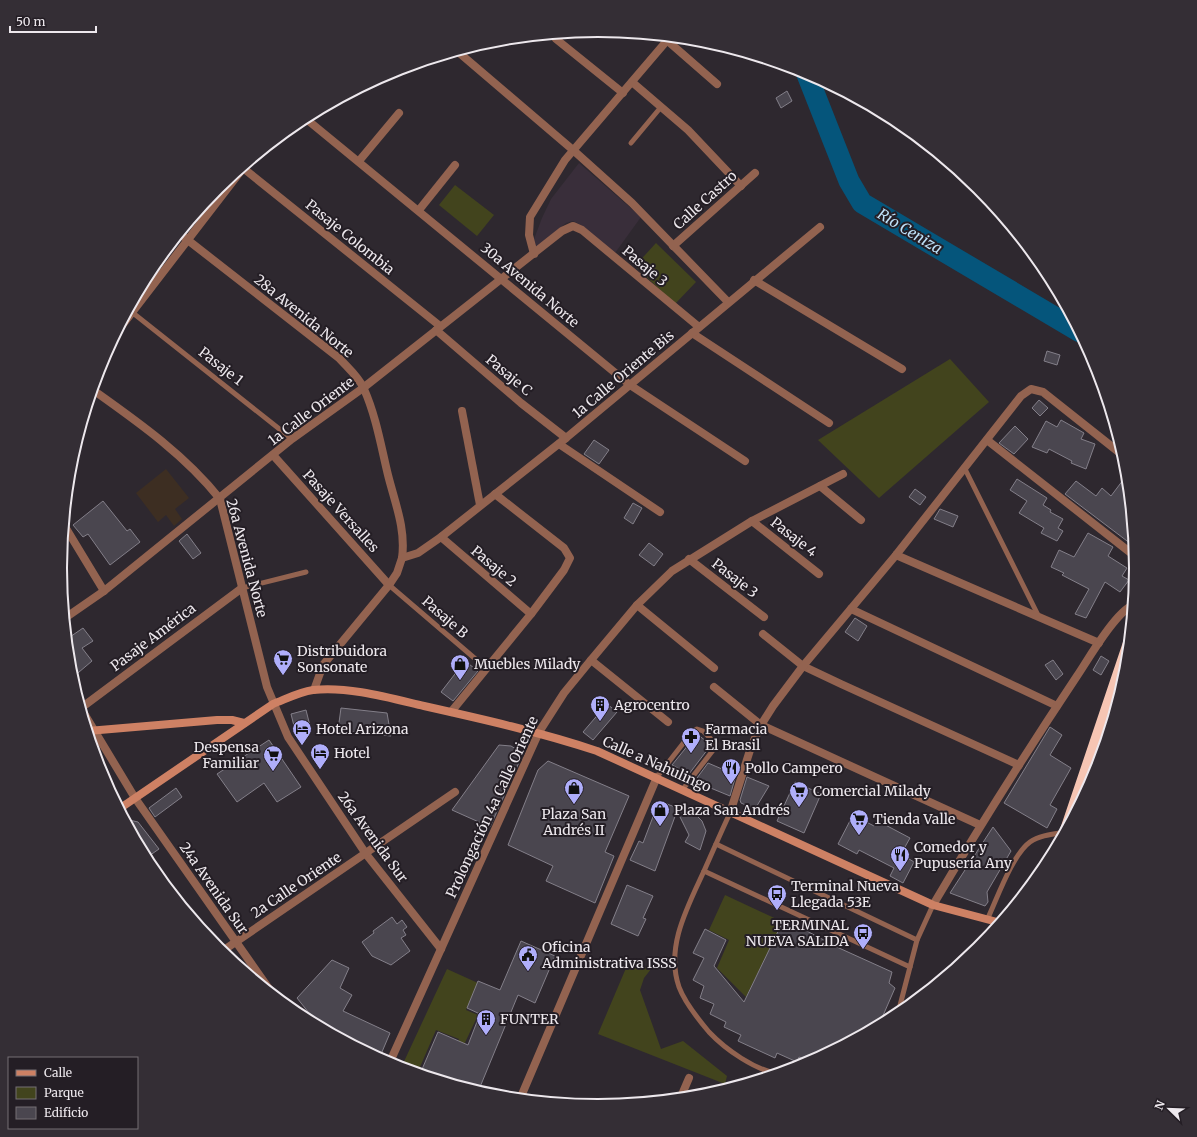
<svg xmlns="http://www.w3.org/2000/svg" width="1197" height="1137" font-family="Merriweather,serif">
<style>
.built{fill:#392e3a}
.medical{fill:#3d2e22}
.green{fill:#42441d}
.lines{fill:none;stroke-linecap:round;stroke-linejoin:round}
.river{stroke:#05557b;stroke-width:21}
.building{fill:#4a464f;stroke:#837f89}
.lane{stroke:#936350;stroke-width:5}
.street{stroke:#936350;stroke-width:8}
.secondary{stroke:#ce8164;stroke-width:8}
.highway{stroke:#f6c5b3;stroke-width:12}
.labels{text-anchor:middle;dominant-baseline:central;stroke-width:4;stroke-linejoin:round;paint-order:stroke}
.street-label{font-size:14px;fill:#ede8ed;stroke:#241e25}
.poi-label{font-size:14px;fill:#ede8ed;stroke:#241e25;text-anchor:start}
.water-label{font-size:15px;font-style:italic;fill:#bee1f9;stroke:#241e25}
.rim{fill:none;stroke:#ede8ed;stroke-width:2}
</style>
<rect width="100%" height="100%" fill="#2e282f"/>
<!-- built -->
<polygon class="built" points="579,163 641,217 615,253 581,225 573,221 566,223 536,247 534,239 542,218 551,199"/>
<!-- medical -->
<polygon class="medical" points="166,469 189,498 175,509 182,519 174,526 166,515 158,522 136,493"/>
<!-- green -->
<g class="green">
<polygon points="455,185 494,215 477,236 439,205"/>
<polygon points="656,243 696,282 675,304 635,266"/>
<polygon points="950,359 989,402 879,498 818,440"/>
<polygon points="725,895 783,922 746,997 717,968 729,940 709,930"/>
<polygon points="629,961 651,969 644,978 640,990 661,1049 683,1041 727,1076 725,1084 598,1034"/>
<polygon points="447,969 478,983 466,1010 478,1015 462,1049 456,1046 459,1039 436,1030 417,1074 401,1068"/>
</g>
<g class="lines">
<!-- river -->
<polyline class="river" points="806,72 849,181 862,203 1080,332"/>
</g>
<!-- building -->
<g class="building">
<polygon points="787,91 792,101 781,108 776,98"/>
<polygon points="1047,351 1060,355 1057,365 1044,361"/>
<polygon points="1039,400 1048,408 1040,416 1032,408"/>
<polygon points="1061,420 1084,433 1081,439 1095,444 1086,469 1071,463 1072,461 1049,449 1047,453 1032,447 1046,421 1057,427"/>
<polygon points="1015,426 1028,439 1014,454 999,443"/>
<polygon points="594,440 609,450 599,464 584,454"/>
<polygon points="1017,479 1047,498 1043,505 1051,510 1050,512 1063,519 1058,528 1063,531 1057,541 1041,533 1044,528 1019,513 1027,501 1010,490"/>
<polygon points="1123,480 1129,484 1135,547 1065,494 1076,481 1096,496 1102,488 1111,496"/>
<polygon points="915,489 926,497 920,505 909,497"/>
<polygon points="103,501 127,531 130,529 140,542 110,565 88,534 83,537 73,525"/>
<polygon points="633,503 642,508 633,524 624,518"/>
<polygon points="940,509 958,516 953,527 934,519"/>
<polygon points="1088,533 1113,547 1108,556 1127,568 1122,576 1129,580 1120,592 1105,582 1086,618 1075,614 1089,589 1062,575 1064,573 1051,567 1059,550 1074,557"/>
<polygon points="187,534 201,553 193,559 179,541"/>
<polygon points="649,543 663,554 654,566 639,555"/>
<polygon points="855,618 867,626 858,641 845,632"/>
<polygon points="83,628 93,641 82,648 92,661 72,678 67,639"/>
<polygon points="1101,656 1109,661 1101,675 1093,670"/>
<polygon points="1053,660 1063,674 1056,680 1045,665"/>
<polygon points="465,661 478,671 453,701 441,692"/>
<polygon points="607,704 617,712 593,740 583,732"/>
<polygon points="341,708 387,713 391,736 338,730"/>
<polygon points="306,710 310,726 295,730 291,714"/>
<polygon points="1050,727 1062,735 1050,755 1071,768 1050,805 1057,809 1047,828 1004,803"/>
<polygon points="697,734 711,745 689,774 672,765"/>
<polygon points="269,740 301,787 277,802 264,783 237,802 217,774"/>
<polygon points="499,745 511,746 516,749 520,755 520,760 490,827 452,810"/>
<polygon points="548,761 629,796 605,852 614,856 595,903 546,881 553,866 508,845 538,770"/>
<polygon points="708,763 736,775 730,796 696,782 699,779 697,778"/>
<polygon points="747,777 769,786 755,809 741,803 740,800"/>
<polygon points="795,782 821,794 804,833 777,821"/>
<polygon points="176,788 182,797 155,817 149,808"/>
<polygon points="659,801 696,815 702,821 706,831 700,850 685,842 689,835 677,811 655,871 630,860 639,841 643,843"/>
<polygon points="853,815 874,826 876,820 910,838 901,854 914,862 903,883 890,876 894,868 859,850 857,854 838,844"/>
<polygon points="125,819 138,822 159,849 146,858"/>
<polygon points="993,827 1011,851 987,892 988,902 985,906 950,893"/>
<polygon points="627,885 653,896 643,918 646,919 638,936 611,924"/>
<polygon points="392,917 397,924 402,920 407,927 403,930 406,935 401,938 410,951 391,965 372,956 362,942 374,933 373,931"/>
<polygon points="784,919 839,948 892,972 889,983 895,988 878,1027 817,1059 811,1057 808,1061 799,1057 797,1062 777,1053 775,1058 738,1041 741,1035 724,1027 726,1022 710,1014 714,1004 700,998 704,986 693,980 704,958 693,953 705,929 726,940 714,966 744,1002"/>
<polygon points="521,941 555,956 535,1003 518,995 480,1087 475,1085 472,1090 420,1074 438,1032 468,1045 480,1014 467,1008 478,981 500,990"/>
<polygon points="332,960 349,968 340,988 352,995 343,1011 390,1033 379,1059 321,1028 297,998"/>
</g>
<g class="lines">
<!-- lane -->
<g class="lane">
<polyline points="631,143 661,107"/>
<polyline points="133,313 292,439"/>
<polyline points="964,467 1039,617"/>
<polyline points="389,585 486,668"/>
<polyline points="242,588 306,572"/>
<polyline points="657,777 692,732 697,729 703,731 716,744 714,749 683,789"/>
<path d="M730,813C721,832 713,851 704,871C688,906 665,947 679,987C685,1003 698,1019 709,1032C726,1050 755,1070 779,1074"/>
<polyline points="716,844 917,940"/>
<polyline points="704,871 910,967"/>
<path d="M987,920C997,899 1012,855 1030,842C1040,835 1054,834 1066,832"/>
<polyline points="897,1017 917,940 933,905"/>
</g>
<!-- street -->
<g class="street">
<polyline points="662,36 717,84"/>
<polyline points="556,39 623,93"/>
<polyline points="457,51 573,150 632,203 728,302"/>
<polyline points="632,82 688,130 741,186"/>
<polyline points="305,118 630,385 745,461"/>
<polyline points="359,161 399,113"/>
<polyline points="243,168 440,326"/>
<polyline points="419,210 455,165"/>
<path d="M180,234L339,358C348,368 359,377 364,389C376,416 381,446 388,475C395,503 406,529 402,558"/>
<polyline points="673,246 755,173"/>
<polyline points="534,254 529,235 530,217 565,160 670,37"/>
<polyline points="754,280 902,369"/>
<polyline points="120,328 247,163"/>
<polyline points="436,330 521,403 566,438"/>
<polyline points="692,333 829,423"/>
<path d="M93,390C138,422 185,455 220,499L267,687L288,737L366,854L441,949"/>
<polyline points="462,411 480,505"/>
<polyline points="987,440 1136,557"/>
<polyline points="559,444 660,512"/>
<polyline points="273,455 389,585"/>
<polyline points="820,486 861,520"/>
<polyline points="752,521 819,574"/>
<polyline points="64,525 104,591"/>
<polyline points="441,537 531,614"/>
<polyline points="896,555 1099,643"/>
<polyline points="689,559 764,617"/>
<polyline points="637,605 714,668"/>
<polyline points="851,609 1057,706"/>
<polyline points="65,618 104,591 292,439 363,388 562,231 573,226 582,230 699,327"/>
<polyline points="763,634 803,666 841,684 1019,765"/>
<polyline points="591,660 668,722"/>
<polyline points="714,687 761,725 980,825"/>
<polyline points="314,690 323,665 389,585 397,573 402,558 418,553 441,537 566,438 820,227"/>
<polyline points="81,708 242,588"/>
<polyline points="82,710 135,798 272,993"/>
<polyline points="451,712 531,614 564,570 570,558 564,548 495,494"/>
<polyline points="730,813 751,747 761,725 773,706 803,666 896,555 1021,396 1031,389 1043,392 1125,457"/>
<path d="M933,905C979,827 1027,751 1077,676C1089,658 1115,613 1133,605"/>
<polyline points="221,952 455,792"/>
<polyline points="389,1064 539,732 564,693 591,660 637,605 672,571 752,521 843,474"/>
<polyline points="520,1099 657,777"/>
<polyline points="680,1099 689,1078"/>
</g>
<!-- secondary -->
<g class="secondary">
<polyline points="88,731 217,720 232,720 244,723"/>
<path d="M119,809L273,704C286,699 299,692 313,690C348,686 390,698 424,706C482,719 540,732 597,751L933,905L1001,923"/>
</g>
<!-- highway -->
<polyline class="highway" points="1066,830 1130,640"/>
</g>
<!-- icons -->
<defs>
<g id="supermarket-pin" transform="scale(1)"><path d="M0 17L-7.5 6A9.5 9.5 0 1 1 7.5 6Z" fill="#afaefa" stroke="#241e25"/><path d="M-6-5.5h2.5l.6 2H6L4.5 2H-2.5L-4.4-4H-6ZM-1.5 3.2a1.3 1.3 0 1 0 .1 0ZM3 3.2a1.3 1.3 0 1 0 .1 0Z" fill="#111"/></g>
<g id="shop-pin" transform="scale(1)"><path d="M0 17L-7.5 6A9.5 9.5 0 1 1 7.5 6Z" fill="#afaefa" stroke="#241e25"/><path d="M-5-2.5h2.3a2.7 3.5 0 0 1 5.4 0H5L5.5 6h-11ZM-1.5-2.5h3a1.5 2.3 0 0 0-3 0Z" fill="#111"/></g>
<g id="building-pin" transform="scale(1)"><path d="M0 17L-7.5 6A9.5 9.5 0 1 1 7.5 6Z" fill="#afaefa" stroke="#241e25"/><path d="M-4-6H4V6H1V3H-1V6H-4ZM-2.5-4.3h1.7v1.8h-1.7ZM.8-4.3h1.7v1.8H.8ZM-2.5-1h1.7V.8h-1.7ZM.8-1h1.7V.8H.8Z" fill="#111"/></g>
<g id="hotel-pin" transform="scale(1)"><path d="M0 17L-7.5 6A9.5 9.5 0 1 1 7.5 6Z" fill="#afaefa" stroke="#241e25"/><path d="M-6-4.5h1.5V1H6V5H4.5V3h-9V5H-6ZM-4 0a1.8 1.8 0 1 1 3.6 0ZM.5 0V-2.5h3Q6-2.5 6 0Z" fill="#111"/></g>
<g id="pharmacy-pin" transform="scale(1)"><path d="M0 17L-7.5 6A9.5 9.5 0 1 1 7.5 6Z" fill="#afaefa" stroke="#241e25"/><path d="M-2-6h4v4h4v4h-4v4h-4v-4h-4v-4h4Z" fill="#111"/></g>
<g id="restaurant-pin" transform="scale(1)"><path d="M0 17L-7.5 6A9.5 9.5 0 1 1 7.5 6Z" fill="#afaefa" stroke="#241e25"/><path d="M-5-6h1v4h1v-4h1v4h1v-4h1v5L-1.5 .5V6h-2V.5L-5-1ZM5-6V6H3V1.5H1.5Q1.5-4 5-6Z" fill="#111"/></g>
<g id="bus-pin" transform="scale(1)"><path d="M0 17L-7.5 6A9.5 9.5 0 1 1 7.5 6Z" fill="#afaefa" stroke="#241e25"/><path d="M-5-6H5V4H4V6H2V4H-2V6H-4V4H-5ZM-3.5-4V0h7V-4ZM-3.5 1.2v1.5H-2V1.2ZM2 1.2v1.5H3.5V1.2Z" fill="#111"/></g>
<g id="civic-pin" transform="scale(1)"><path d="M0 17L-7.5 6A9.5 9.5 0 1 1 7.5 6Z" fill="#afaefa" stroke="#241e25"/><path d="M-.6-6.5H3V-4.5H.6V-3L4-1V1h2V6H-6V1h2V-1L-.6-3ZM-1.2 2.5V6h2.4V2.5Z" fill="#111"/></g>
</defs>
<g fill-rule="evenodd">
<use href="#supermarket-pin" x="283" y="659"/>
<use href="#shop-pin" x="460" y="664"/>
<use href="#building-pin" x="600" y="705"/>
<use href="#hotel-pin" x="302" y="729"/>
<use href="#pharmacy-pin" x="691" y="737"/>
<use href="#hotel-pin" x="320" y="753"/>
<use href="#supermarket-pin" x="273" y="755"/>
<use href="#restaurant-pin" x="731" y="768"/>
<use href="#shop-pin" x="574" y="788"/>
<use href="#supermarket-pin" x="799" y="791"/>
<use href="#shop-pin" x="660" y="810"/>
<use href="#supermarket-pin" x="859" y="819"/>
<use href="#restaurant-pin" x="900" y="855"/>
<use href="#bus-pin" x="777" y="894"/>
<use href="#bus-pin" x="863" y="933"/>
<use href="#civic-pin" x="528" y="955"/>
<use href="#building-pin" x="486" y="1019"/>
</g>
<g class="labels">
<!-- street labels -->
<g class="street-label">
<text transform="translate(705 200) rotate(-42)">Calle Castro</text>
<text transform="translate(350 237) rotate(39)">Pasaje Colombia</text>
<text transform="translate(645 266) rotate(40)">Pasaje 3</text>
<text transform="translate(530 285) rotate(40)">30a Avenida Norte</text>
<text transform="translate(304 316) rotate(39)">28a Avenida Norte</text>
<text transform="translate(221 366) rotate(38)">Pasaje 1</text>
<text transform="translate(623 374) rotate(-40)">1a Calle Oriente Bis</text>
<text transform="translate(509 375) rotate(40)">Pasaje C</text>
<text transform="translate(311 411) rotate(-37)">1a Calle Oriente</text>
<text transform="translate(341 511) rotate(48)">Pasaje Versalles</text>
<text transform="translate(794 537) rotate(38)">Pasaje 4</text>
<text transform="translate(247 558) rotate(75)">26a Avenida Norte</text>
<text transform="translate(494 566) rotate(40)">Pasaje 2</text>
<text transform="translate(735 578) rotate(38)">Pasaje 3</text>
<text transform="translate(445 617) rotate(41)">Pasaje B</text>
<text transform="translate(153 637) rotate(-37)">Pasaje América</text>
<text transform="translate(657 764) rotate(24)">Calle a Nahulingo</text>
<text transform="translate(492 807) rotate(-65)">Prolongación 4a Calle Oriente</text>
<text transform="translate(373 837) rotate(54)">26a Avenida Sur</text>
<text transform="translate(296 885) rotate(-34)">2a Calle Oriente</text>
<text transform="translate(214 888) rotate(55)">24a Avenida Sur</text>
</g>
<!-- poi labels -->
<g class="poi-label">
<text x="297" y="651">Distribuidora<tspan x="297" dy="16">Sonsonate</tspan></text>
<text x="474" y="664">Muebles Milady</text>
<text x="614" y="705">Agrocentro</text>
<text x="316" y="729">Hotel Arizona</text>
<text x="705" y="729">Farmacia<tspan x="705" dy="16">El Brasil</tspan></text>
<text x="259" y="747" text-anchor="end">Despensa<tspan x="259" dy="16">Familiar</tspan></text>
<text x="334" y="753">Hotel</text>
<text x="745" y="768">Pollo Campero</text>
<text x="813" y="791">Comercial Milady</text>
<text x="674" y="810">Plaza San Andrés</text>
<text x="574" y="814" text-anchor="middle">Plaza San<tspan x="574" dy="16">Andrés II</tspan></text>
<text x="873" y="819">Tienda Valle</text>
<text x="914" y="847">Comedor y<tspan x="914" dy="16">Pupusería Any</tspan></text>
<text x="791" y="886">Terminal Nueva<tspan x="791" dy="16">Llegada 53E</tspan></text>
<text x="849" y="925" text-anchor="end">TERMINAL<tspan x="849" dy="16">NUEVA SALIDA</tspan></text>
<text x="542" y="947">Oficina<tspan x="542" dy="16">Administrativa ISSS</tspan></text>
<text x="500" y="1019">FUNTER</text>
</g>
<!-- water labels -->
<g class="water-label">
<text transform="translate(910 231) rotate(31)">Río Ceniza</text>
</g>
</g>
<!-- crop -->
<path d="M0 0H1197V1137H0ZM67 568a531 531 0 1 1 1062 0a531 531 0 1 1-1062 0Z" fill="#342e35" fill-rule="evenodd"/>
<path class="rim" d="M67 568a531 531 0 1 1 1062 0a531 531 0 1 1-1062 0Z"/>
<!-- legend -->
<rect x="8" y="1057" width="130" height="72" fill="#241e25" stroke="#746f75"/>
<rect x="16" y="1070" width="20" height="6" fill="#ce8164" stroke="#746f75"/>
<text x="44" y="1077" font-size="12" fill="#ede8ed">Calle</text>
<rect x="16" y="1087" width="20" height="12" fill="#42441d" stroke="#746f75"/>
<text x="44" y="1097" font-size="12" fill="#ede8ed">Parque</text>
<rect x="16" y="1107" width="20" height="12" fill="#4a464f" stroke="#746f75"/>
<text x="44" y="1117" font-size="12" fill="#ede8ed">Edificio</text>
<!-- north arrow -->
<g transform="translate(1169 1109) rotate(293)" stroke="#241e25" stroke-width="3" paint-order="stroke">
<path d="M0-3L7 15L0 10L-7 15Z" fill="#ede8ed"/>
<text y="-6" font-size="11" font-weight="bold" text-anchor="middle" fill="#ede8ed">N</text>
</g>
<!-- scale -->
<path d="M10 26v6h86v-6" fill="none" stroke="#ede8ed" stroke-width="2"/>
<text x="16" y="26" font-size="12" fill="#ede8ed" stroke="#241e25" stroke-width="3" paint-order="stroke">50 m</text>
</svg>
